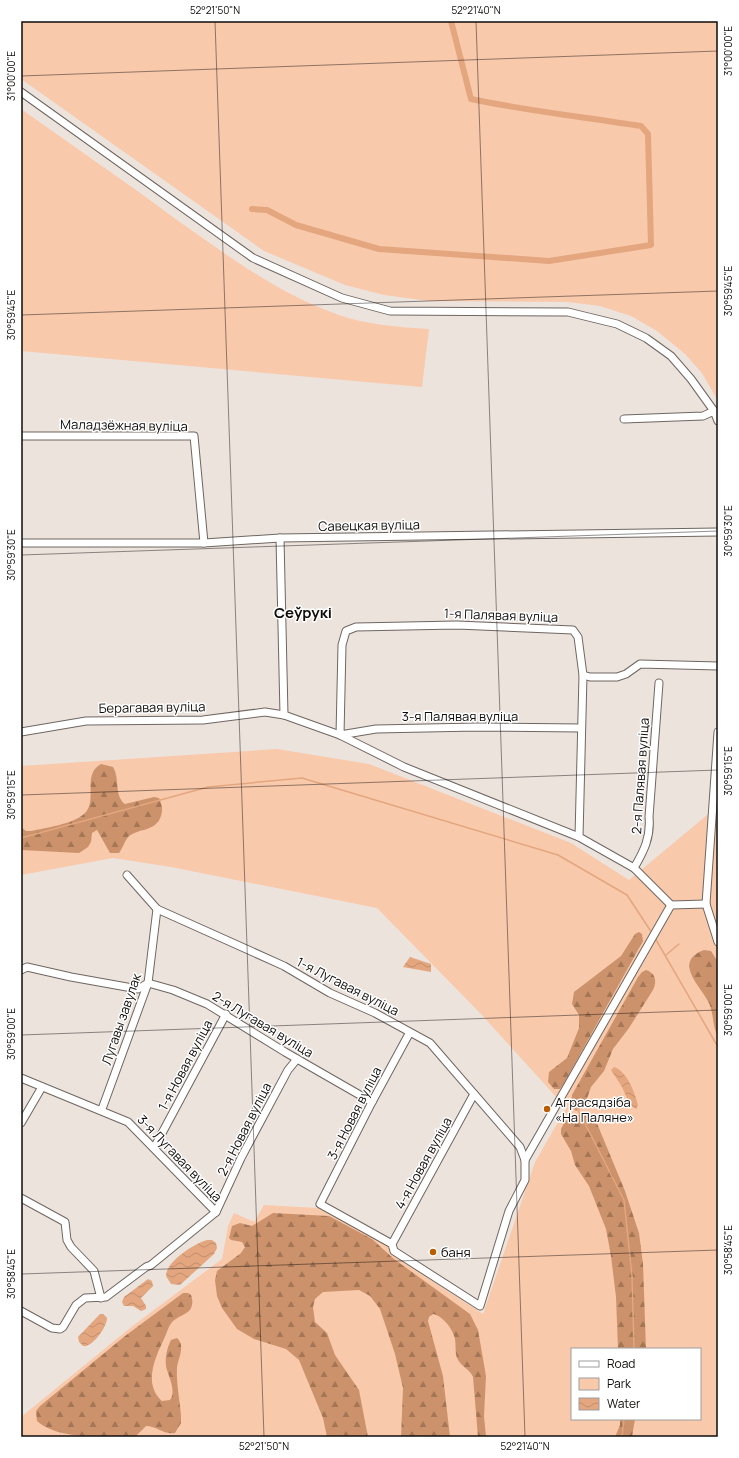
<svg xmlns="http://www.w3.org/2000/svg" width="739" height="1458" font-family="Manrope,sans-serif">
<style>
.green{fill:#f9c9ab;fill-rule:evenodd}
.forest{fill:url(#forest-firs)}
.water{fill:url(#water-waves)}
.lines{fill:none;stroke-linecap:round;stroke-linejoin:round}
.stream{stroke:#e3a67f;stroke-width:1.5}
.canal{stroke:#e3a67f;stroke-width:6}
.minor-casing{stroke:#6e6661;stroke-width:9}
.minor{stroke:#fff;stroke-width:7}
.ticks{fill:none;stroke:#0f0c0a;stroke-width:1;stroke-opacity:0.45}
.poi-dot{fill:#b85d02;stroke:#fff;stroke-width:1.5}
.labels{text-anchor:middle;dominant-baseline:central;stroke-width:3;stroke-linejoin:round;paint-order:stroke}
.street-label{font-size:13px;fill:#0f0c0a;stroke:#fff}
.poi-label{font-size:13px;fill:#0f0c0a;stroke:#fff;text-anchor:start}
.quarter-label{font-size:15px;font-weight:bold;fill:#0f0c0a;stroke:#fff}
.neatline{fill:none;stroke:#0f0c0a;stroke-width:1.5}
.ticks-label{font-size:10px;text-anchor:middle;fill:#0f0c0a}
</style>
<defs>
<pattern id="forest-firs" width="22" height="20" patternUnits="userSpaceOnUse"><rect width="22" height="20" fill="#cc926b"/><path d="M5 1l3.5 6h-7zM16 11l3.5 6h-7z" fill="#a47656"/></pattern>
<pattern id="water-waves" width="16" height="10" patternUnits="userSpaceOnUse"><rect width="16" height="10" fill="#e3a67f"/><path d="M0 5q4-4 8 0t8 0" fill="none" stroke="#c28e6c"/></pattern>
</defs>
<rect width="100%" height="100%" fill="#ede3dd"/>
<!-- green -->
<g class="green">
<polygon points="21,21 718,21 718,401 702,373 685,354 657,331 631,316 600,306 568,302 429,301 384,295 345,285 264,251 21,79"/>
<path d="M21,109C73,146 126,182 177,220C228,256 279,294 339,315C368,325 399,327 429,329L422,387L21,351Z"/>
<path d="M277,749L369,764L571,843L629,880L718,806V1437H21V1417L130,1328L222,1259L228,1226L234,1213L254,1222L264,1205L318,1208L385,1244L397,1258L483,1314L535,1162L566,1108L481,1014L377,908L171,867L113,858L21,875V766ZM572,1349H700V1419H572Z"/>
</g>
<!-- forest -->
<g class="forest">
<path d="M101,764L113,767C120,778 114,796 125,804L154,797L159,798C162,805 163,809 161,816C156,832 138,828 128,837C124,842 123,848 119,853H110L97,830L92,833L91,842L88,847L79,853L21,850V827L26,831H31C45,828 73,824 84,814C99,801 81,775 101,764Z"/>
<polygon points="639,932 642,934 643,941 563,1085 560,1089 554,1089 548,1082 549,1072 567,1058 579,1028 579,1015 572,1004 574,992 621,956 635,934"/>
<path d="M704,950L711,951L718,962V1036C712,1026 714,1014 709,1003C701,986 672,962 704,950Z"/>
<path d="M646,970C656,973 657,982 653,990L629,1028L613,1049L604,1071L591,1087L584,1107L576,1111L571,1106L572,1095L638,977L642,972Z"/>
<polygon points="586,1112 596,1121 625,1191 639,1233 643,1264 646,1349 618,1349 616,1297 611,1256 606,1229 589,1186 575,1165 571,1151 561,1134 561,1129 565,1121"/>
<path d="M273,1213L329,1216L372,1239L394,1259L470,1314L478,1330L486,1376L484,1416L486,1437H478L473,1377C470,1369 461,1367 457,1358C455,1352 456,1346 455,1339C453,1329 443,1316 433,1314L429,1317L428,1321L443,1376L450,1437H401L403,1388L395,1354L380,1309L370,1296L359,1290L323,1292L315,1299L313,1307L315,1322L327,1333L335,1355L359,1390L368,1437H327L323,1418L299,1360L286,1349L254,1339L237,1329L222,1308L217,1296L215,1280L217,1271L241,1253L245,1247L242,1242L231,1240L229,1238L232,1226L240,1223L252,1226Z"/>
<path d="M183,1293H188L191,1295C193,1300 193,1305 190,1310C185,1315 177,1317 172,1322C168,1327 167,1333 164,1339C155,1358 143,1384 162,1401L170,1400C177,1391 168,1376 166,1366C165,1357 167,1348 171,1340L177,1338C186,1346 178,1358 177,1368C176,1383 180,1401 181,1416V1423L175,1433C164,1435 157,1426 146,1426L135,1437C108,1437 57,1440 37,1421L36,1411L40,1406L125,1336Z"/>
<polygon points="620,1419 635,1419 632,1437 615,1437 620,1425"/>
</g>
<!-- water -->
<g class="water">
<polygon points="410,957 431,964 431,972 403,967"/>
<path d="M614,1067C627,1071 635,1093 638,1105L636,1109L630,1105L622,1087L611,1070Z"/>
<path d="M207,1240H212L216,1243L217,1248L214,1254L180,1285L171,1284L166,1276C166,1261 194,1244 207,1240Z"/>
<polygon points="148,1279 152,1281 153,1286 141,1298 146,1306 146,1309 141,1311 133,1306 124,1306 122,1302 124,1297"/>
<path d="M100,1314H103L107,1318C107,1327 92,1348 83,1346L79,1342L78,1337Z"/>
</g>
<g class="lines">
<!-- stream -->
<g class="stream">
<polyline points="21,838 208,787 302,778 558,855 627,895 652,933"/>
<polyline points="655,938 718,1047"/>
<polyline points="666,955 679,944"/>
<polyline points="575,1104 624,1200 632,1276 634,1349"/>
<polyline points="622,1437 624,1419"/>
</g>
<!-- canal -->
<path class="canal" d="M252,209L267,210L296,225L379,249L549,261L651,245L648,134L641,126C585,117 527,111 471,99L451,21"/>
<!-- minor casing -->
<g class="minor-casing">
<g id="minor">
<polyline points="21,92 253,258 342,298 390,311 568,312 617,324 646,338 671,356 691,379 714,411 718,421"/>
<polyline points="624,419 703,416 714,411"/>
<polyline points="21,436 194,436 204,543"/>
<polyline points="280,538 284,715"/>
<polyline points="21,543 204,543 280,538 718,532"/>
<polyline points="581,728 477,727 376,729 340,735 342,645 346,631 356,627 457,625 573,630 578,637 583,675 590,677 617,677 626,674 640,664 718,666"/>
<polyline points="21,732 86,721 203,720 265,712 284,715 340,735 404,767 579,837 634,868 671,905"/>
<polyline points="718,732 706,904 718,942"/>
<polyline points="579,837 583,675"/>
<path d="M634,868C644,851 651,837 649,817L659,683"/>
<polyline points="127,875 157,909 284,966 330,993 375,1013 430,1043 520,1147 525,1160 525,1180 509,1211 480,1306 394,1251 392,1244 320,1204 372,1102 410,1032"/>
<polyline points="21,970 27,967 71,977 138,989 148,983 173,990 207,1004 285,1052 372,1102"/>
<polyline points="21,1078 128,1122 216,1212 151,1265 146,1267 106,1297 85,1298 76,1305 63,1327 60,1329 52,1328 21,1311"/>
<polyline points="102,1109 148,983 157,909"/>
<polyline points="21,1123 42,1087"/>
<polyline points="154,1148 226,1014"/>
<polyline points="525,1160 671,905 706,904"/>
<polyline points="21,1198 65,1222 67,1240 71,1247 94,1271 101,1298"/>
<polyline points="216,1212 241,1158 288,1070 297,1059"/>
<polyline points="392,1244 474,1094"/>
</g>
</g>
<!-- minor -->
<use href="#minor" class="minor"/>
</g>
<!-- ticks -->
<path class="ticks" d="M215,21L264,1437M476,21L525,1437M21,76L718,51M21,315L718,291M21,555L718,531M21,795L718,770M21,1035L718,1010M21,1274L718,1250"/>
<!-- markers -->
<g class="poi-dot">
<circle cx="547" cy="1109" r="4"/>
<circle cx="433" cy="1252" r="4"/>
</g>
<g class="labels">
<!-- street labels -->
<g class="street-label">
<text transform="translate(124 425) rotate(1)">Маладзёжная вуліца</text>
<text transform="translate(369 525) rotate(-1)">Савецкая вуліца</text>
<text transform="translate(501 615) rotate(2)">1-я Палявая вуліца</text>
<text transform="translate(152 707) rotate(-1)">Берагавая вуліца</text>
<text x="460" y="716">3-я Палявая вуліца</text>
<text transform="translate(640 776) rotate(-86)">2-я Палявая вуліца</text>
<text transform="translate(348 986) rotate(27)">1-я Лугавая вуліца</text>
<text transform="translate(121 1019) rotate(-71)">Лугавы завулак</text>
<text transform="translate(263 1024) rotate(31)">2-я Лугавая вуліца</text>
<text transform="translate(185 1065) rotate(-62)">1-я Новая вуліца</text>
<text transform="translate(354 1113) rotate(-63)">3-я Новая вуліца</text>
<text transform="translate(244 1129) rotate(-63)">2-я Новая вуліца</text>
<text transform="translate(180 1158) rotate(46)">3-я Лугавая вуліца</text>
<text transform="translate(423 1163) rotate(-61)">4-я Новая вуліца</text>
</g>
<!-- poi labels -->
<g class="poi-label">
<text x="555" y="1102">Аграсядзіба<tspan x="555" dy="15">«На Паляне»</tspan></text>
<text x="441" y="1252">баня</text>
</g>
<!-- quarter labels -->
<g class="quarter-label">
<text x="303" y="612">Сеўрукі</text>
</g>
</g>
<!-- border -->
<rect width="739" height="1458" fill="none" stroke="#ffffff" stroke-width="44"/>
<!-- legend -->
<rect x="571" y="1348" width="130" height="72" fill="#ffffff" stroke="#9f9e9d"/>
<rect x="579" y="1361" width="20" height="6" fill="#ffffff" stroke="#9f9e9d"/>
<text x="607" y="1368" font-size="12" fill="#0f0c0a">Road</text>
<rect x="579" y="1378" width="20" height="12" fill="#f9c9ab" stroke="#9f9e9d"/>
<text x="607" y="1388" font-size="12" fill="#0f0c0a">Park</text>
<rect x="579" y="1398" width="20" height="12" fill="url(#water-waves)" stroke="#9f9e9d"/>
<text x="607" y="1408" font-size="12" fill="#0f0c0a">Water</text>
<rect x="22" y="22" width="695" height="1414" class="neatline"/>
<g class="ticks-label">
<text x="215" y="14">52°21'50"N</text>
<text x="476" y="14">52°21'40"N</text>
<text transform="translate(728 51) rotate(-90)" y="4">31°00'00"E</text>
<text transform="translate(11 76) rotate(-90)" y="4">31°00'00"E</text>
<text transform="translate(728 291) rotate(-90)" y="4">30°59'45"E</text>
<text transform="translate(11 315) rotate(-90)" y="4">30°59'45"E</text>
<text transform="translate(728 531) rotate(-90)" y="4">30°59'30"E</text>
<text transform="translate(11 555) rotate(-90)" y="4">30°59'30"E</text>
<text transform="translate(728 771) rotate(-90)" y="4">30°59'15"E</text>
<text transform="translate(11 795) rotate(-90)" y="4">30°59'15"E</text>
<text transform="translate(728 1010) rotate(-90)" y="4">30°59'00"E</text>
<text transform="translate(11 1034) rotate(-90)" y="4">30°59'00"E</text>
<text transform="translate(728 1250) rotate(-90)" y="4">30°58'45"E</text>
<text transform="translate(11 1274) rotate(-90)" y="4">30°58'45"E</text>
<text x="264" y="1450">52°21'50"N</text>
<text x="525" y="1450">52°21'40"N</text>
</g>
</svg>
